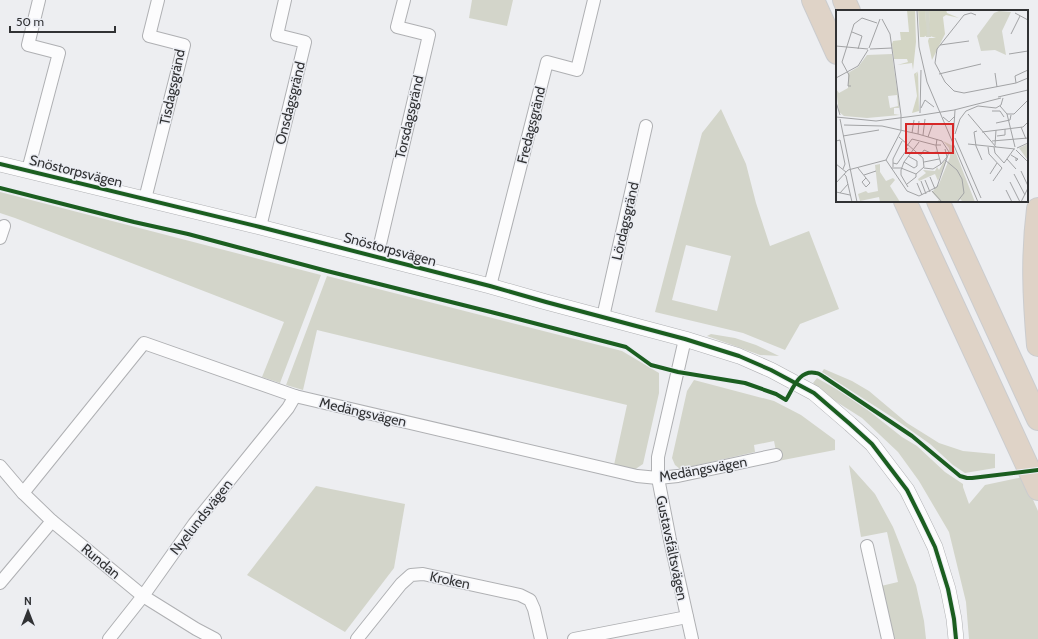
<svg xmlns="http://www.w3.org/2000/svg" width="1038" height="639" font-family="Cabin,sans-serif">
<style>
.green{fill:#d3d5ca;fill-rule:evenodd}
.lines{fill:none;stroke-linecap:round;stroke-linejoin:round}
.minor-casing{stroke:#afb0b3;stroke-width:14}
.tertiary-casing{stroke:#afb0b3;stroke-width:16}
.motorway-casing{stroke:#cbccce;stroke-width:24}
.minor{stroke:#fcfcfd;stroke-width:12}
.tertiary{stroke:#fcfcfd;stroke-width:15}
.motorway{stroke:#dfd3c7;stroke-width:22}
.cycleway-casing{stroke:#ebedf3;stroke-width:6}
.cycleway{stroke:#1b5e20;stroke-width:4}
.labels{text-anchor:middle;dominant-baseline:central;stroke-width:3;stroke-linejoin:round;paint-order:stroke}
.street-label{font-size:14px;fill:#313234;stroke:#ebedf3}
.inset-road{fill:none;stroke:#a2a3a5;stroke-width:1}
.view{fill:#d62828;fill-opacity:0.15;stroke:#d62828;stroke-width:2}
.inset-edge{fill:none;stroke:#313234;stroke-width:2}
</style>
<rect width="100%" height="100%" fill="#edeef1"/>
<!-- green -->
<g class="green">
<polygon points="472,0 513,0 507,26 469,18"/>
<path d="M721,109L746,164L756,203L770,246L809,231L839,309L800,324L785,350L743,333L655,312L702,133ZM686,245L731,256L717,311L672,300Z"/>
<polygon points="0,192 321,275 280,383 262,377 284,322 15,218 0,213"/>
<polygon points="327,276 622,351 659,373 659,393 643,464 634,470 614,465 627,405 317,330 303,390 286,385"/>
<polygon points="711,334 735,338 756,345 779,356 760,355 707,336"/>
<polygon points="824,369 852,381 869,391 907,423 939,443 963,451 995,454 995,468 965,473 953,465 930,444 895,419 822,372"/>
<polygon points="817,378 838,390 869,411 902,437 917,446 945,472 963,484 963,487 969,504 985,485 1023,477 1038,511 1038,639 969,639 966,602 949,532 919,481 898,452 862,418 821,392 813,383"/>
<polygon points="694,380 774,401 801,415 835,440 835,450 778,461 774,441 754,445 755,452 680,469 675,465 672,458 687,391"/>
<polygon points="849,465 875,494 893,527 916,585 924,621 926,639 895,639 881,586 898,582 887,532 861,537"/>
<polygon points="316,486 405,504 394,568 345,632 247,575"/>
</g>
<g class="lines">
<!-- minor casing -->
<g class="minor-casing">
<g id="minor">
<polyline points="28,170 59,53 28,45 39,0"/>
<polyline points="145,199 184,45 149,36 158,0"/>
<polyline points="260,227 305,42 277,35 285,0"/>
<polyline points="0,238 4,226"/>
<polyline points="377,257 429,35 397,27 404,0"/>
<polyline points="490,286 547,62 577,70 594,0"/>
<polyline points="603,317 646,126"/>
<polyline points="685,339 658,457 658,478 670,540 692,639"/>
<polyline points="0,466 23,493 52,521 143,596 196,629 215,639"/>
<polyline points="23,493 144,343 295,396 637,476 658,478 678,476 776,455"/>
<polyline points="867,546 888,639"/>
<polyline points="0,583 52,521"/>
<polyline points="109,639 143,596 194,524 288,408 295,396"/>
<polyline points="357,639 401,584 411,575 423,574 520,595 530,600 534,609 541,639"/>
<polyline points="574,639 687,617"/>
</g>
</g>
<!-- tertiary casing -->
<g class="tertiary-casing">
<polyline id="tertiary" points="0,164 260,227 490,286 546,302 685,339 739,356 771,370 814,393 850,424 872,444 907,490 921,518 935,547 948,589 954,619 956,639"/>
</g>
<!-- motorway casing -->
<g class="motorway-casing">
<g id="motorway">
<polyline points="813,0 837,53"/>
<polyline points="844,0 849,11"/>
<polyline points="905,201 1038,489"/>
<polyline points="938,201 1038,419"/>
<path d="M1038,209C1032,256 1034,298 1038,345"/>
</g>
</g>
<!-- minor -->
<use href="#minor" class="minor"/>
<!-- tertiary -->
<use href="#tertiary" class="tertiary"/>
<!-- motorway -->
<use href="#motorway" class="motorway"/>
<!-- cycleway casing -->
<g class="cycleway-casing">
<g id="cycleway">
<polyline points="0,164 260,227 490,286 546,302 685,339 739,356 771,370 814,393 850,424 872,444 907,490 921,518 935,547 948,589 954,619 956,639"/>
<path d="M0,188L134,222L188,234L327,271L491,312L626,347L651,365L678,372L745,383L776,394L786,400C793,389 799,369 816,373C819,373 822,376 824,377L912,436L960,476L967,478H972L1038,470"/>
</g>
</g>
<!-- cycleway -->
<use href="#cycleway" class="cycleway"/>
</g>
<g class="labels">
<!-- street labels -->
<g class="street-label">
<text transform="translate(172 87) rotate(-78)">Tisdagsgränd</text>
<text transform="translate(290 103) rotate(-76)">Onsdagsgränd</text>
<text transform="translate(409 117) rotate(-77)">Torsdagsgränd</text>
<text transform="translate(531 125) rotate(-76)">Fredagsgränd</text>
<text transform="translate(76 171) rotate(14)">Snöstorpsvägen</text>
<text transform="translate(625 221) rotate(-77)">Lördagsgränd</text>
<text transform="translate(390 249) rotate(15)">Snöstorpsvägen</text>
<text transform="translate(363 412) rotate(13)">Medängsvägen</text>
<text transform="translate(703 469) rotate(-10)">Medängsvägen</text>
<text transform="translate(201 517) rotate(-52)">Nyelundsvägen</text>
<text transform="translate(672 548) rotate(78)">Gustavsfältsvägen</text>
<text transform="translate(101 561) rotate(40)">Rundan</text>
<text transform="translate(450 580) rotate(12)">Kroken</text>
</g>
</g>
<!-- overview -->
<g transform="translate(836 10)">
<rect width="192" height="192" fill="#edeef1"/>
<path d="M89,0H93L95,27H90ZM163,1L175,2L166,21L170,45L159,40L145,41L141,26L158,3ZM56,44L63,93V98H58V104L64,105L31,108L8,106L3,102L0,79L3,83L12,78V63L22,57L31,45ZM61,85L62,96L54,98L52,86ZM107,131L117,136L139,192H127L124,189L120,192H100L103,190L96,182L103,174L114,147L113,138ZM192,134V149H191L183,138ZM108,151L110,152L102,171L99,164L83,171L82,169L90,163L87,160L99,161L101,157L103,160ZM44,154V162L50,171L57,168L59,170L54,176L64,192H44L43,187L24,191L22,184L30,181L32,183L42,181L39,155Z" fill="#d3d5ca" fill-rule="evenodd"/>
<path d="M71,0H79L80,32L77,60L76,53L61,55L72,52L71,49H58L56,34L57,31L65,30L64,22H73ZM82,0H89L91,25L88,27H84ZM93,0H110L111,3L123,8L110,5L107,7L109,24L96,50L92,31L93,28H100L94,26ZM82,61L83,101L76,103L81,86L78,64L81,62L80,67Z" fill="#d3d5c4"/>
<path class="inset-road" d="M81,0L83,37L91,72L142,192M179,3L192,10M140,5L135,3L128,5L101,39L99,53L109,72L118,81L128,83L180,73L192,68M16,22L26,26L22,39M175,24L184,6M104,35L133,31M0,36L32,39M33,38L44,9M34,39L56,38M173,44L192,41M159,63L161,77M103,64L145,54M0,68L22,56L32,40M180,73L179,66L192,60M15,76H12L13,65L6,52L18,14L26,8L41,13M162,87L192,80M0,92L4,105M164,96L171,104L179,137M85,98L89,90L98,97M156,101H164L168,107M84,103L85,60M132,104L160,137M171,104H178L192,90M0,107L40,111L86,105L118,100L165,88M107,107L113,112L119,106M4,109L21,192M160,113L174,110L175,105M8,115L46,116L82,124L106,131L113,142L101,177L83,186L71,181L50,150M185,117L190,129M141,121L138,122L140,136L146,150M146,122L187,117L192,112M76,123L78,110M82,124L83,111M119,124L124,109L130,101L142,96L160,98L165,95L167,88M87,125L89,109M7,126L43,120M161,126L169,125V119M92,127L97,113M119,128L145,188M101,129L100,136L105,154M0,131L4,130L9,154L7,159M117,131L119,100M156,131L192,128M132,134L179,139M159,135L160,120M71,136L76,129L99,135H105M152,137L153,144L166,158L157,171M158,137L159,143L168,153L178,139M181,138L192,133M180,140L192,152M175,145L180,148L182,149L180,151V148M84,146L88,140L95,143L101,142M171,149L180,159M109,150L121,160L126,169L128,183L121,192M68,152L78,158L81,156V151L72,146M88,152L103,149M57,153L61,154L72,138M0,154L10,162M57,157V149L66,131M22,158L34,173L30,177L26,172L30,168M55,158H65L80,164L88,157L87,148L63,127M88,158L97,159L105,154L111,147L109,139M185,161L192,176M8,164L10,166L16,192M154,164L161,153M178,164L189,185M28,165L40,161M94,167L99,179M89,170L94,182M85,171L90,184M174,172L184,192M0,173L12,160L50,150L65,121V105L54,24L46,9M81,173L86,185M71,174L80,167V164M72,177L65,165V160L68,152L83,132M170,180L176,192M96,181L106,192M0,182L14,185M4,183L12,174M185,192L192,178"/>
<path class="view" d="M70,114H117V143H70Z"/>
<rect width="192" height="192" class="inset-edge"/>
</g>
<!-- north arrow -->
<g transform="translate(28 611)" stroke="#ebedf3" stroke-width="3" paint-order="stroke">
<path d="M0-3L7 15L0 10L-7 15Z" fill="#313234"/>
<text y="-6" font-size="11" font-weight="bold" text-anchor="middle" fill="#313234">N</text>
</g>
<!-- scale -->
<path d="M10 26v6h105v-6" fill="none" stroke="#313234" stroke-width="2"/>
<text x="16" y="26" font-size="12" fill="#313234" stroke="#ebedf3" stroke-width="3" paint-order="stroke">50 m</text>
</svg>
